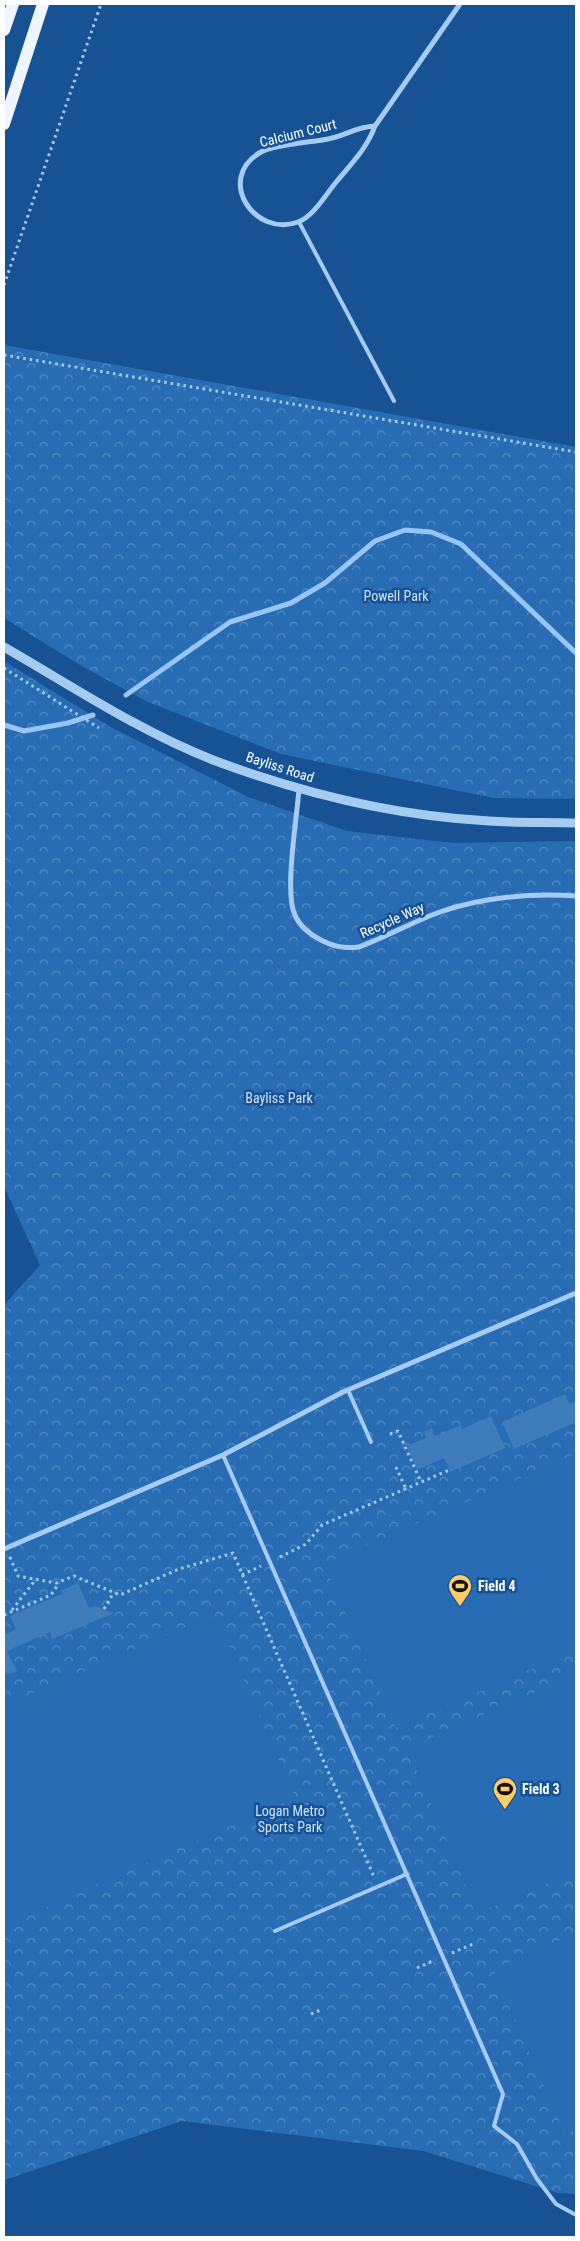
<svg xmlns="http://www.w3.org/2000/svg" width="580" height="2241" font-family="'Roboto Condensed',sans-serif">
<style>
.park{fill:url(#park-crowns)}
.pitch{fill:#286db3}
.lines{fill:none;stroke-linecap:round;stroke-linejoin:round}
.stream{stroke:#98c6f4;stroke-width:5}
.building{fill:#3e7cbc}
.path{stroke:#a6cbf1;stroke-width:3;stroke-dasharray:2.5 4;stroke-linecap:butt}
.service{stroke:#a6cbf1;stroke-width:4}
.minor{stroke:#a6cbf1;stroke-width:5}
.tertiary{stroke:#a6cbf1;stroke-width:9}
.primary{stroke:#f0f6ff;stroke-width:12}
.labels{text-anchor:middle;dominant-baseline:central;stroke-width:5;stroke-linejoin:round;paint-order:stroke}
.street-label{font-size:14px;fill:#fff;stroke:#165294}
.park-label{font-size:14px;fill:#cde4fc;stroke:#165294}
.poi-label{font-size:14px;font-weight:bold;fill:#fff;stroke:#165294;text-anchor:start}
</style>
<defs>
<pattern id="park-crowns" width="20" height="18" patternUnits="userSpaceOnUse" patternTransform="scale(1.25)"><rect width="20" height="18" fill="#286db3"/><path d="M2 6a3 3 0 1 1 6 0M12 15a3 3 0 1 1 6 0" fill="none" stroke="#538ac2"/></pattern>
</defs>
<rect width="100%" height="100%" fill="#165294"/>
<!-- park -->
<g class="park">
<polygon points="4,345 576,447 576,799 493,798 281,754 148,702 80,665 4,618"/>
<polygon points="4,661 109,726 248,797 347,831 453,843 576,841 576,2194 558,2193 423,2151 182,2121 4,2180 4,1305 40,1265 4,1186"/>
</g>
<!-- pitch -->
<g class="pitch">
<polygon points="576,1454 576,1650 396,1728 324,1564"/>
<polygon points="204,1619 220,1625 295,1798 4,1925 4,1706"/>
<polygon points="576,1675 576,1871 478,1913 407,1748"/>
<polygon points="576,1933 576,2129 565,2134 493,1969"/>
</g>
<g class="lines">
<!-- stream -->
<g class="stream">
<polyline points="126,695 230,622 291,603 325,583 375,541 405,530 431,532 461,544 576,653"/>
<polyline points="4,725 24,731 68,723 93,715"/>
</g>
</g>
<!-- building -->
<g class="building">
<polygon points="565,1394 569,1404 576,1401 576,1422 514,1449 502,1422"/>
<polygon points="491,1416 505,1448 450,1472 444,1458 417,1470 408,1449 409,1445 426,1438 424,1432 432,1428 435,1436 461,1425 462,1429"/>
<polygon points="78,1583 89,1608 95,1606 114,1613 52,1639 50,1632 7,1651 17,1671 7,1675 4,1669 4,1635 16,1629 10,1616 62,1594 61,1591"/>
</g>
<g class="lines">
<!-- path -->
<g class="path">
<polyline points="4,285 101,4"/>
<polyline points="4,355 576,452"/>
<polyline points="4,668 99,728"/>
<polyline points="390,1434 398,1431 421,1482"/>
<polyline points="396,1467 406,1489"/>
<polyline points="10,1557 18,1576 56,1583 74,1576 120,1595 179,1569 233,1553 375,1879"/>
<polyline points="280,1557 306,1544 322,1525 449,1470"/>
<polyline points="242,1575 261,1566"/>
<polyline points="104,1609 114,1592"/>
<polyline points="12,1610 36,1579"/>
<polyline points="4,1615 51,1595 59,1583"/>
<polyline points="452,1953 473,1944"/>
<polyline points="417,1968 435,1960"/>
<polyline points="311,2014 323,2009"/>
</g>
<!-- service -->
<g class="service">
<polyline points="299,222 394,401"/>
<polyline points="348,1390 371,1442"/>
<polyline points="223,1455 503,2094 494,2126 517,2144 537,2179 556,2204 576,2215"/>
<polyline points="275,1931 407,1874"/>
</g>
<!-- minor -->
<g class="minor">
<path d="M375,126C354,127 346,136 328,139C313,142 273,145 261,152C215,178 254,238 298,222C314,216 326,194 337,181C352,163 367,148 375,126L460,4"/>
<path d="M299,789C297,818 284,893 295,915C299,925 309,934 319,939C332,946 343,949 359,947C386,937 412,922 440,912C482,897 532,893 576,896"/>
<polyline points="4,1549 223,1455 343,1392 576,1293"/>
</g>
<!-- tertiary -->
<path class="tertiary" d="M4,647C72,686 139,731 213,760C301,793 395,816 489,821C518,823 547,822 576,823"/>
<!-- primary -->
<g class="primary">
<polyline points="4,30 13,4"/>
<polyline points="4,124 43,4"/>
</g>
</g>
<!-- icons -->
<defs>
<g id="stadium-pin" transform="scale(1.25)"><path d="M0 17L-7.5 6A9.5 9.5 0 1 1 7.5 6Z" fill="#fc6" stroke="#165294"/><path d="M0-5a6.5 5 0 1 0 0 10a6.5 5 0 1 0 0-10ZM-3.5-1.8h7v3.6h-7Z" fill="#111"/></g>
</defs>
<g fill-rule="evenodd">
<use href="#stadium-pin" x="460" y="1586"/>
<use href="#stadium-pin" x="505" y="1789"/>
</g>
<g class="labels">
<!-- street labels -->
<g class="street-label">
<text transform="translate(298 133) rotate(-14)">Calcium Court</text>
<text transform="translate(280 767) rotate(18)">Bayliss Road</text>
<text transform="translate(392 920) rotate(-24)">Recycle Way</text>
</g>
<!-- park labels -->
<g class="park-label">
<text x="396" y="596">Powell Park</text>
<text x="279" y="1098">Bayliss Park</text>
<text x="290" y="1811">Logan Metro<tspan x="290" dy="16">Sports Park</tspan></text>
</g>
<!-- poi labels -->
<g class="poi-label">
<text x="478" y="1586">Field 4</text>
<text x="522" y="1789">Field 3</text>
</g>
</g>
<!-- border -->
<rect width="580" height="2241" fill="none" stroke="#ffffff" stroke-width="10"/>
</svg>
